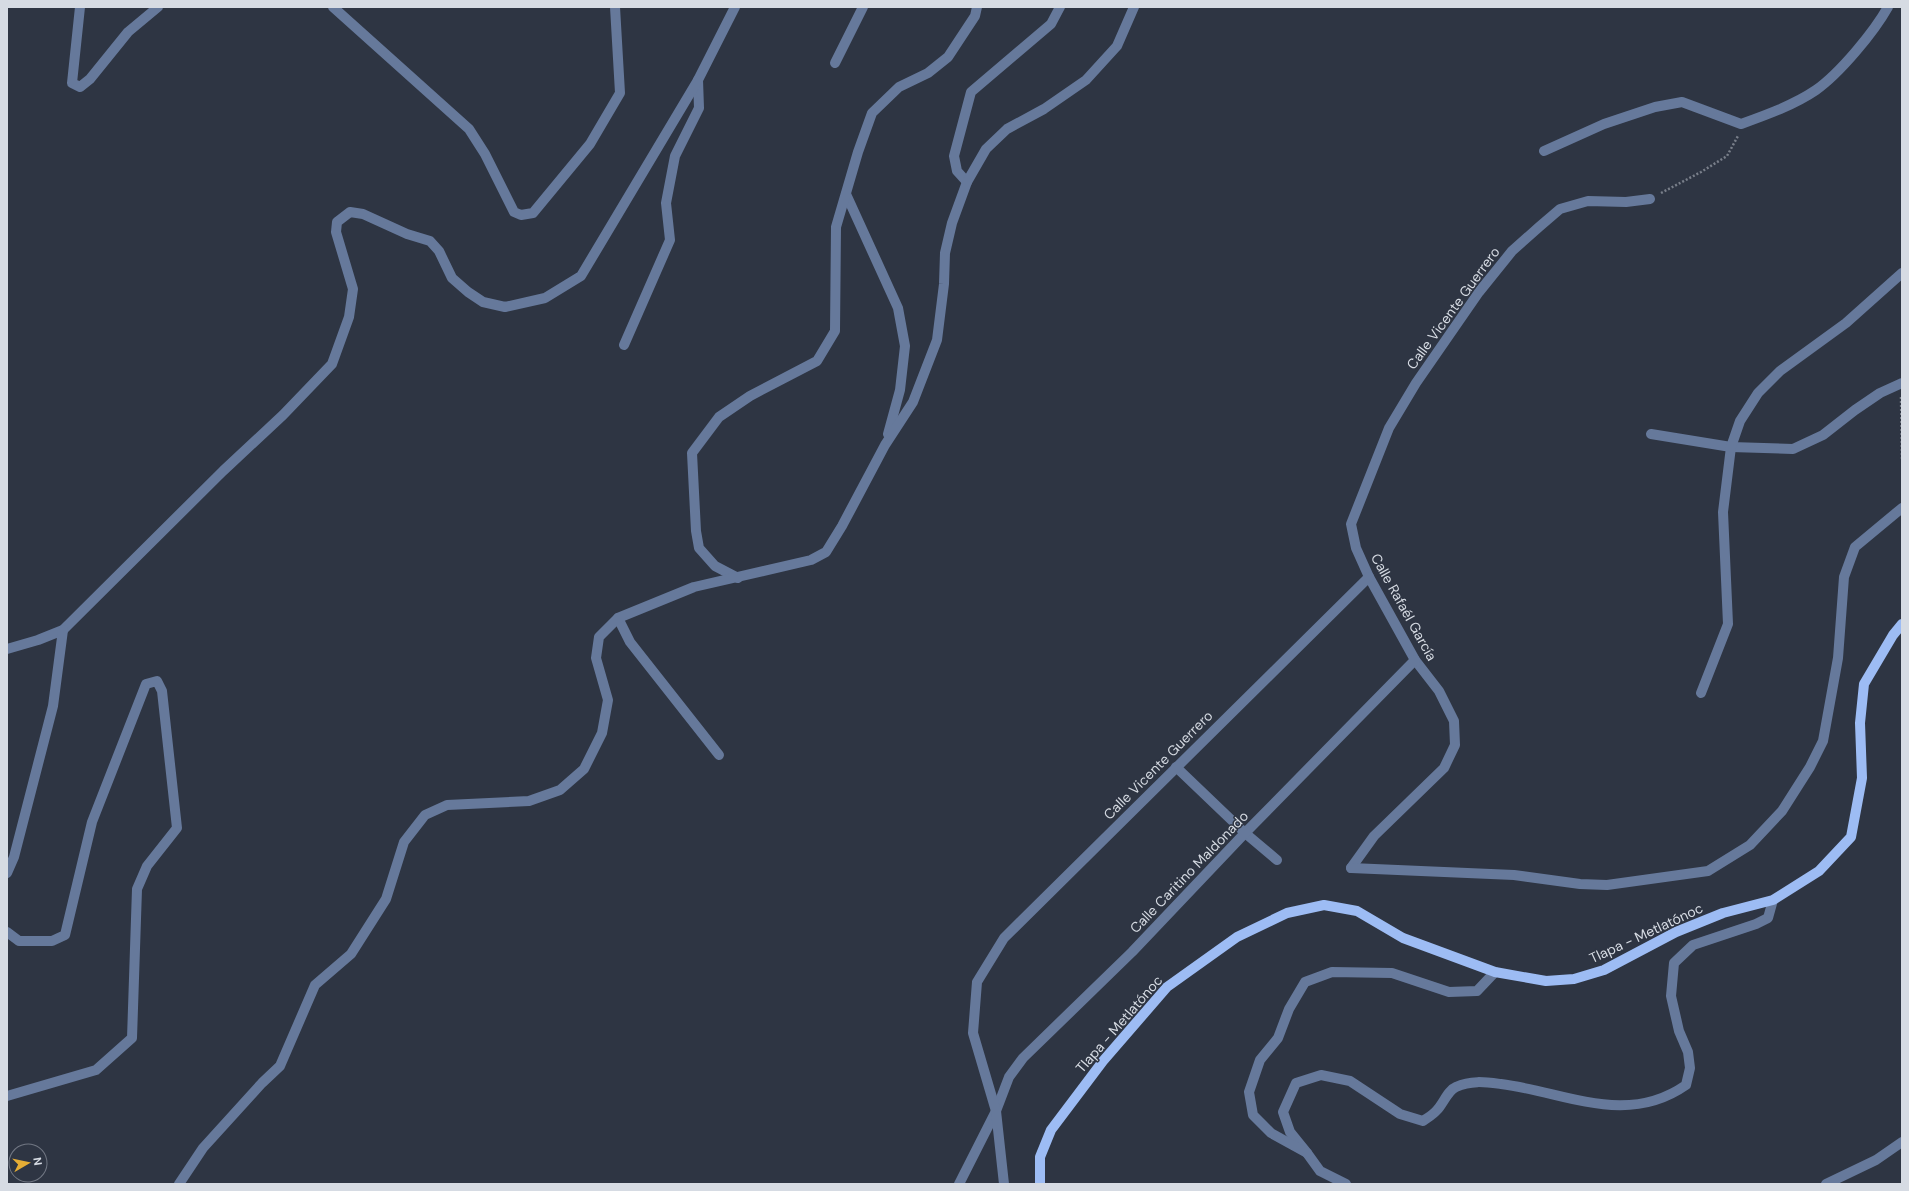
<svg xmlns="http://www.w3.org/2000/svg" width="1909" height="1191" font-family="'DM Sans',sans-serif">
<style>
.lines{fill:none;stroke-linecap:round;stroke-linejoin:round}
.path{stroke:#797f8a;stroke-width:2.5;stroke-dasharray:2 2;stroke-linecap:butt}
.minor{stroke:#66799b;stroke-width:10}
.major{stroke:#9dbcf4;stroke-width:10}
.labels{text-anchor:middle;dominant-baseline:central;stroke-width:3;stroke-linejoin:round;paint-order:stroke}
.street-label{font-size:14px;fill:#d6dbe3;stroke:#2e3543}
</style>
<rect width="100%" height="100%" fill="#2e3543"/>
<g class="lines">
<!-- path -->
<g class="path">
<polyline points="1661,193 1701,172 1727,156 1738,136"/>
<polyline points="1901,397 1902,460"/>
</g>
<!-- minor -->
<g class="minor">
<polyline points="80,7 72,83 80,87 90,79 128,32 158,7"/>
<polyline points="333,7 469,129 485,154 514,212 521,215 533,213 590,144 620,93 615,7"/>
<polyline points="835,63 863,7"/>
<path d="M1544,151L1604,124L1655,107L1682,102L1741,124C1766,115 1794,105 1816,90C1840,73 1874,32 1888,7"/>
<polyline points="967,182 957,171 954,156 971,92 1051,24 1060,7"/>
<polyline points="846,194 898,308 905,346 900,390 888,434"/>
<polyline points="624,345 670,240 666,203 675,156 699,108 698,80"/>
<polyline points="1651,434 1731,447 1793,449 1823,435 1855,410 1880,393 1902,383"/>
<polyline points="738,578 715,566 699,548 696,531 692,453 719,417 750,396 817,361 835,331 836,227 858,152 872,113 899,87 928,73 948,57 975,16 977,7"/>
<polyline points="618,618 630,642 719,755"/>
<polyline points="7,649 38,640 63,630 223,471 283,415 332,364 349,317 353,289 336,232 337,222 350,212 363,214 407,234 430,241 439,251 452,278 468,292 483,302 505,307 545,298 581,276 698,80 735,7"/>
<polyline points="1701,693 1728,624 1723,512 1731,447 1740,421 1758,393 1780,371 1846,323 1902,273"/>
<polyline points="1176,767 1245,833 1277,860"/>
<polyline points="1351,868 1374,836 1444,768 1455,745 1454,721 1439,691 1415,660 1369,577 1356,548 1351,524 1389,428 1416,383 1479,292 1512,251 1539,227 1560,209 1588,201 1626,202 1650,199"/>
<polyline points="1351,868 1514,875 1580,884 1607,885 1708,871 1750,845 1782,811 1810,767 1823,741 1838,658 1844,577 1855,547 1902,508"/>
<polyline points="7,873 14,857 53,706 63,630"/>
<polyline points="7,932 19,941 52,941 65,935 92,822 146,684 157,681 162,691 177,828 147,866 137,889 132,1038 96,1070 7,1096"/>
<path d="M1307,1153L1290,1132L1283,1112L1296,1083L1321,1075L1350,1081L1400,1114L1423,1121C1427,1118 1433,1115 1437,1110C1443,1104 1448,1090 1456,1087C1471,1080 1485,1082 1501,1084C1565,1092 1626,1127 1686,1085L1690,1068L1688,1052L1679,1031L1671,996L1674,963L1693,945L1756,924L1768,918L1773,900"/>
<polyline points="179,1184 203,1148 262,1083 280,1066 315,985 351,954 386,899 404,842 425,815 447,805 529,801 560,790 584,769 602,733 608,700 596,658 599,637 618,618 694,587 811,560 826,552 842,526 885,445 913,402 937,340 944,284 945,253 952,223 967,182 986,149 1007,129 1044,109 1086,80 1117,46 1134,7"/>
<polyline points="959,1184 996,1111 1009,1077 1023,1058 1132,952 1245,833 1415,660"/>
<polyline points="1004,1184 996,1111 973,1033 977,982 1004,938 1369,577"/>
<polyline points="1346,1184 1320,1171 1307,1153 1271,1133 1253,1115 1249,1092 1260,1060 1278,1038 1289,1009 1305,982 1332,972 1392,973 1449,992 1477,991 1495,972"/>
<polyline points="1826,1184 1876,1160 1902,1142"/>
</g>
<!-- major -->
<polyline class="major" points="1040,1184 1040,1157 1051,1130 1103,1061 1167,987 1237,937 1287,913 1324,905 1357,911 1403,938 1495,972 1546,981 1574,979 1604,970 1676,932 1723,913 1773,900 1819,871 1851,837 1862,778 1860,723 1864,684 1893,635 1902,624"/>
</g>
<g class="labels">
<!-- street labels -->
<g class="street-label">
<text transform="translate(1453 308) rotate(-54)">Calle Vicente Guerrero</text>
<text transform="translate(1404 607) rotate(61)">Calle Rafaél García</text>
<text transform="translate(1158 765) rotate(-45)">Calle Vicente Guerrero</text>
<text transform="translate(1189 872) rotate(-46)">Calle Caritino Maldonado</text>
<text transform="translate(1646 933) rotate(-25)">Tlapa - Metlatónoc</text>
<text transform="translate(1119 1024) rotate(-49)">Tlapa - Metlatónoc</text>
</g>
</g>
<!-- border -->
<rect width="1909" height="1191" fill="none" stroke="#d6dbe3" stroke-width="16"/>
<!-- north arrow -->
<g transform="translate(28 1163) rotate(81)"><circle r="19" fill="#2e3543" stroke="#717783"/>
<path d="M0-3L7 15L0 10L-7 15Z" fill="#e5ad35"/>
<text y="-6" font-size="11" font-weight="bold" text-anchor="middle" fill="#d6dbe3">N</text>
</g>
</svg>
